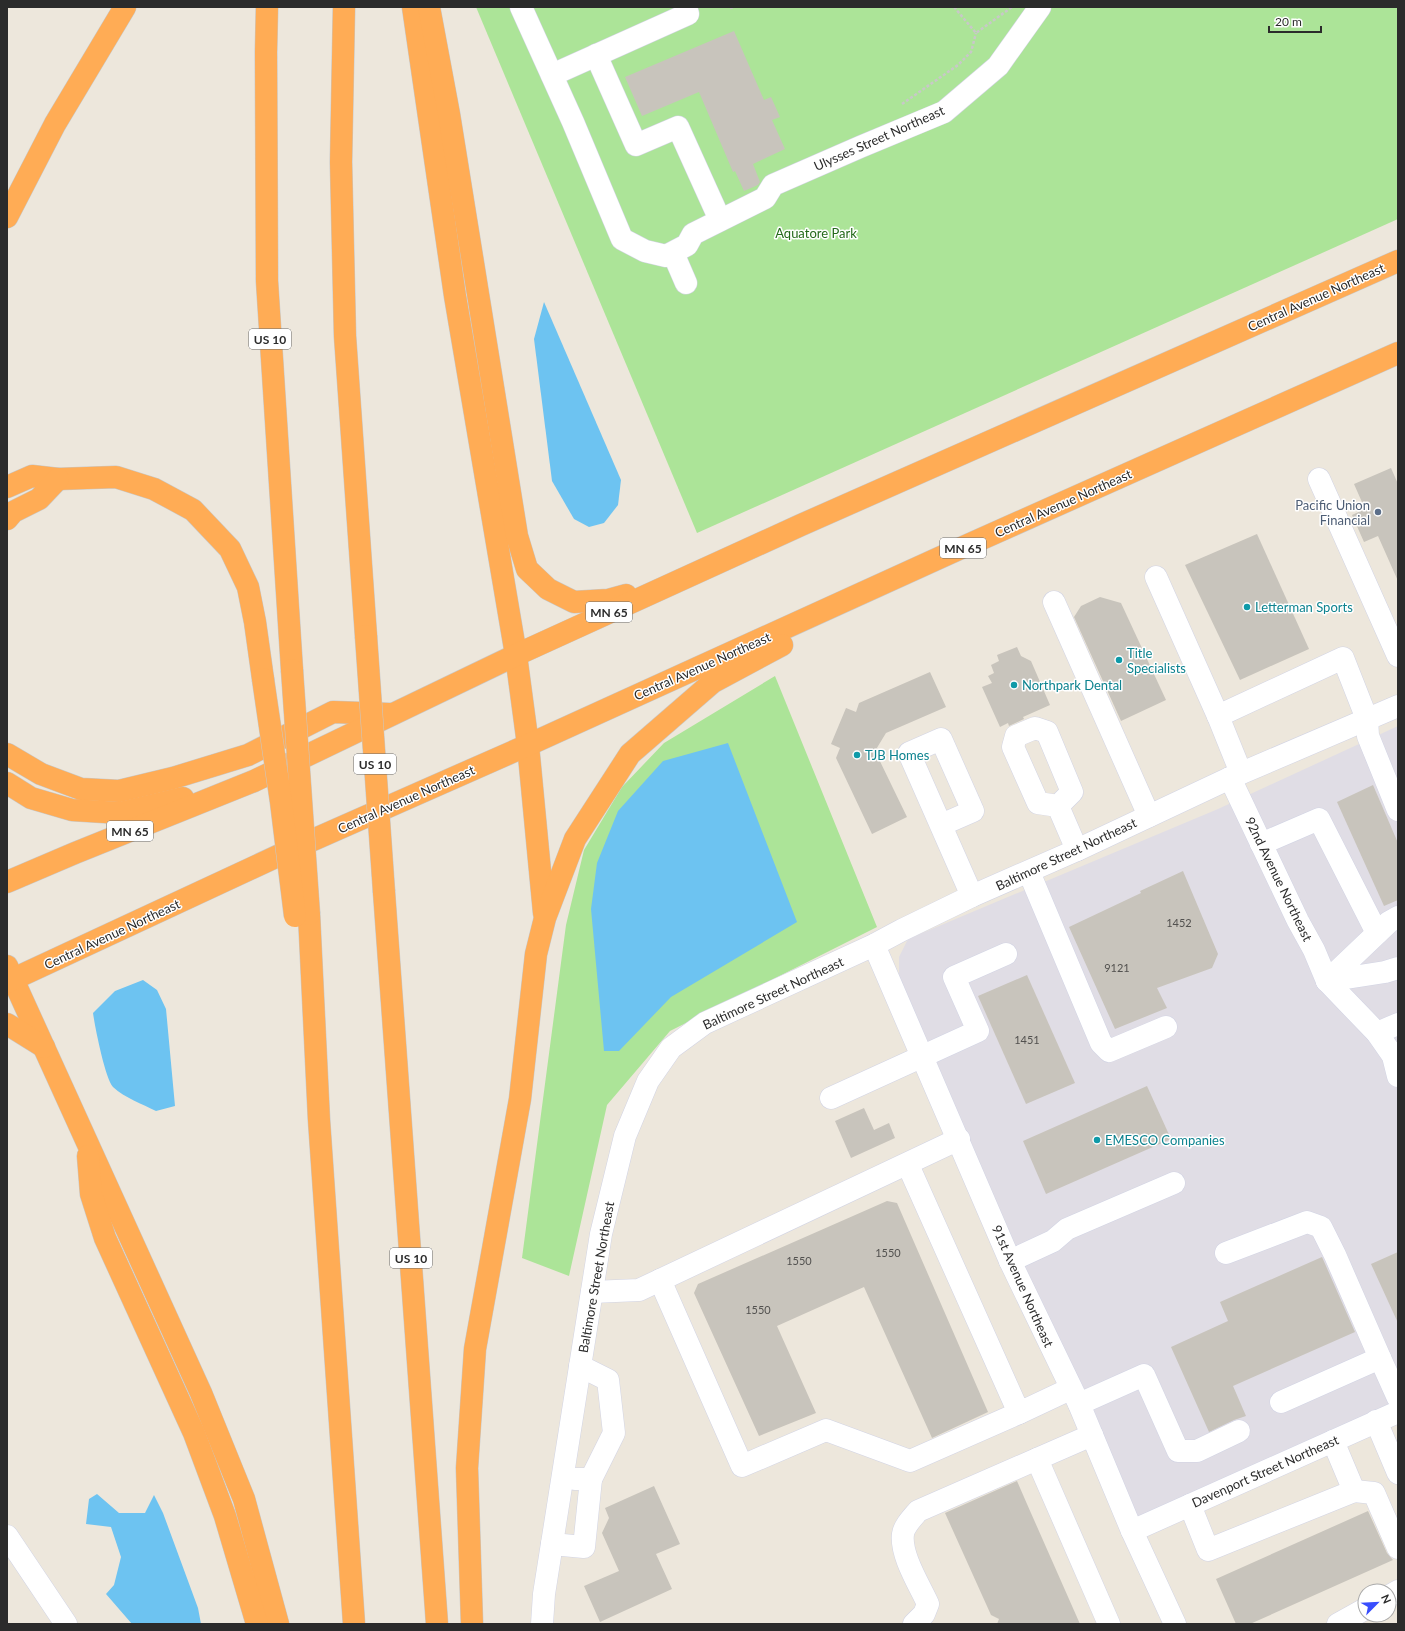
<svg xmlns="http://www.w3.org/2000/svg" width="1405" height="1631" font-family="Lato,sans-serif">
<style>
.industrial{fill:#e0dde5}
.green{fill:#ace498}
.water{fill:#6dc3f1}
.building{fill:#c8c4bc}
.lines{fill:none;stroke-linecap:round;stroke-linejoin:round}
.minor-casing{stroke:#d2d4e4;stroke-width:23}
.highway-casing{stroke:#c8c8c8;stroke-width:23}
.path{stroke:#c8c8c8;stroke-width:2.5;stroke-dasharray:3 2;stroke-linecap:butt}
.minor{stroke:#fff;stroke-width:22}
.highway{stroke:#ffac55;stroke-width:22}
.highway-bridge-casing{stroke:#c8c8c8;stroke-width:23;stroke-linecap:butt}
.highway-bridge{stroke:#ffac55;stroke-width:22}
.service-dot{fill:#5c6f8a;stroke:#fff;stroke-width:1.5}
.culture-dot{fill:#0f9aa8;stroke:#fff;stroke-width:1.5}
.labels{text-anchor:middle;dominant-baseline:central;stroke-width:3;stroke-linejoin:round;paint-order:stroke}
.number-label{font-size:11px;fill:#52514f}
.shield{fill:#fff;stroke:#6b6b6b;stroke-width:1}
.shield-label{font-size:12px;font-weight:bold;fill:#2b2b2b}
.street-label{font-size:13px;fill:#2b2b2b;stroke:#fff}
.park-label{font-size:13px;fill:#236919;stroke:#fff}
.service-label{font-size:13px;fill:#4e5e75;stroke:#fff;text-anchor:end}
.culture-label{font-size:13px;fill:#0d838f;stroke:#fff;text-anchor:start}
</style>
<rect width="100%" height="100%" fill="#ede7dc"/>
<!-- industrial -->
<polygon class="industrial" points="1398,726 1398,1411 1132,1531 899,978 899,957 908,939 1218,809"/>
<!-- green -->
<g class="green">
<polygon points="476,7 1398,7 1398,219 697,533"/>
<polygon points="775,676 877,927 670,1031 607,1105 569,1276 522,1258 566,925 584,850 622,787 664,743"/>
</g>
<!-- water -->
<g class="water">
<polygon points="544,302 621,480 618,505 604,523 589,527 574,519 552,481 534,339"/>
<polygon points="728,743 797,922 671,997 619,1051 604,1051 591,909 597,863 618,811 663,761"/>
<path d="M143,980L157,990L166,1009L175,1106L156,1111C142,1104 125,1098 113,1087C105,1078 95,1027 93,1013L115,991Z"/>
<polygon points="97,1494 119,1513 145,1513 154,1495 163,1513 198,1608 201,1624 132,1624 106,1594 114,1585 121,1557 111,1527 86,1524 89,1499"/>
</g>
<!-- building -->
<g class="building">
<polygon points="734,31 764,100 771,97 780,117 772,120 785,149 753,164 760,182 758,185 744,191 735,171 733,172 699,92 642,116 625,77"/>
<polygon points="1391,468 1398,484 1398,581 1378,536 1364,542 1352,515 1365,509 1354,484"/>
<polygon points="1257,534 1309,649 1240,680 1185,565"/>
<polygon points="1100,597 1121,603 1166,700 1121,721 1074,617 1081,606"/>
<polygon points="1017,647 1021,656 1031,661 1050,705 1023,717 1024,719 1009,726 1008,723 1000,727 982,687 992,683 988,676 994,673 991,665 999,661 997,655"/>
<polygon points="930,672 946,707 886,733 875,751 907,817 872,834 836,758 840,748 831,744 846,708 856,712 859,703"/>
<polygon points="1373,785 1398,843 1398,900 1384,906 1337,802"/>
<polygon points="1183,871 1218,954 1212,968 1157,988 1167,1008 1115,1029 1069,927 1141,893 1140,891"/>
<polygon points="1027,975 1075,1083 1026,1104 978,996"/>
<polygon points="1147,1086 1171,1139 1046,1194 1023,1141"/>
<polygon points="864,1108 874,1130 889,1123 895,1138 851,1158 835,1121"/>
<polygon points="887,1201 897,1203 988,1412 932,1438 864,1287 777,1326 816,1413 759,1436 694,1293 698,1284"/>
<polygon points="1398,1252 1398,1323 1371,1264"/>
<polygon points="1322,1257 1355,1332 1233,1386 1246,1416 1234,1420 1209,1432 1171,1347 1228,1321 1220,1302"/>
<polygon points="1017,1481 1027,1504 1080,1624 997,1624 999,1619 991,1615 945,1513"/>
<polygon points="654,1486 680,1544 656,1554 672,1589 600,1622 584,1586 619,1571 602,1533 609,1518 605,1508"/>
<polygon points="1368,1511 1387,1553 1393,1560 1250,1624 1236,1624 1216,1579"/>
</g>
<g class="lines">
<!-- minor casing -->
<g class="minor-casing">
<g id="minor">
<polyline points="521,7 573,122 622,239 645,251 666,256 687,245 693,234 765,198 773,185 860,147 944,112 998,66 1040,7"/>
<polyline points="596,55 636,145 678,127 720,220"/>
<polyline points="552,75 688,14 686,7"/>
<polyline points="673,253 686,283"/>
<polyline points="1319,479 1398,656"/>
<polyline points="1156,577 1218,716 1241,773"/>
<polyline points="1054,602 1149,816"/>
<polyline points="1218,716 1343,658 1367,719 1368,736 1398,810"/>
<polyline points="1230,778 1298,921 1314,950 1327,981 1377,1033 1393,1056 1398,1076"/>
<polyline points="1058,806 1072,792 1047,732 1035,728 1016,736 1013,747 1038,803 1058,806 1077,850"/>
<polyline points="941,825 973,811 941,739 909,753 972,896"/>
<polyline points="1261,844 1319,819 1377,933"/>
<polyline points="1029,872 1101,1043 1109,1051 1166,1027"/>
<polyline points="874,945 1010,1261 1079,1404 1132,1531 1175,1624"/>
<polyline points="1327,981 1389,922 1398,917"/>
<polyline points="1327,981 1385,972 1398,968"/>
<polyline points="1377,1033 1398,1024"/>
<polyline points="831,1098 978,1031 954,977 1006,954"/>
<polyline points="908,1165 1019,1413 1070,1389"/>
<polyline points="1226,1253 1307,1222 1321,1227 1335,1255 1380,1358"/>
<polyline points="1010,1261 1053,1241 1067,1229 1174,1183"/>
<polyline points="660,1280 742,1466 826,1430 910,1461 1019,1413"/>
<polyline points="592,1292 639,1290 959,1139"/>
<polyline points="580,1366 608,1380 614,1433 591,1479"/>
<polyline points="1281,1402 1380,1358 1398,1398"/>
<polyline points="1079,1404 1144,1375 1178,1451 1197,1451 1239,1431"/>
<polyline points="1376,1421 1398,1473"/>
<polyline points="1092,1435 1037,1459 1109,1624"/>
<polyline points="1354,1491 1374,1493 1398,1548"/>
<polyline points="1190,1505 1208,1550 1354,1491 1333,1441"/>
<polyline points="1132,1531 1398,1412"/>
<polyline points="7,1536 66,1624"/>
<polyline points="552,1544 584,1547 591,1479 575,1479"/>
<polyline points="1389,1596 1398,1591"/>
<polyline points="542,1624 544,1594 601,1234 625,1136 648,1081 671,1048 705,1023 874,945 902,930 972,896 1077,850 1230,778 1398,706"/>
<path d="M914,1624L924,1614L928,1604C920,1586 900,1555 903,1534C904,1526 913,1517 918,1511L1037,1459"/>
<polyline points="1338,1624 1365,1609"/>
</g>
</g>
<!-- highway casing -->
<g class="highway-casing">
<g id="highway">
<polyline points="267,7 266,52 267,281 292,670"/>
<polyline points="344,7 341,162 345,336 366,636"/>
<polyline points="413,7 455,296 516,655 528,745 544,913"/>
<polyline points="429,7 449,114 517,536 527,569 548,589 574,602 608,600 626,595"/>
<polyline points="7,217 55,124 125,7"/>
<polyline points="7,487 32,476 58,479 116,477 154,489 193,510 230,549 248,587 255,622 263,679"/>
<polyline points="7,519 13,512 39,499 58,479"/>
<polyline points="7,754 41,774 81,789 119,791 173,778 248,755 333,712 389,714"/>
<polyline points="7,783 31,798 72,810 120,813 183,798"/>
<polyline points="7,882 75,853 254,781 516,655 801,525 1398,261"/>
<polyline points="384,892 437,1624"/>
<polyline points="309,914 319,1120 354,1624"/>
<polyline points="7,966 201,1393 244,1499 278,1624"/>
<polyline points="7,982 297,847 528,745 950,553 1398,353"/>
<polyline points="7,1024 44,1047"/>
<polyline points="88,1156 91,1194 105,1238 194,1433 225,1516 257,1624"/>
<polyline points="472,1624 467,1468 475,1349 520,1099 536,954 545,918 575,839 630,754 713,682 782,645"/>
</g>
</g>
<!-- path -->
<g class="path">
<polyline points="954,7 976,33 1012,7"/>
<polyline points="730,8 734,7"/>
<polyline points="902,104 958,65 971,52 976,33"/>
</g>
<!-- minor -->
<use href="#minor" class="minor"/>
<!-- highway -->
<use href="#highway" class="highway"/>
<!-- highway-bridge casing -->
<g class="highway-bridge-casing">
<g id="highway-bridge">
<polyline points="366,636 384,892"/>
<polyline points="292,670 309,914"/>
<polyline points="263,679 281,802 295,916"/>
</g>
</g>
<!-- highway-bridge -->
<use href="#highway-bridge" class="highway-bridge"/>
</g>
<!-- markers -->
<circle class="service-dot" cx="1378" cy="512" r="4"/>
<g class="culture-dot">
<circle cx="1247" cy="607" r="4"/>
<circle cx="1119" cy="660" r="4"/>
<circle cx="1014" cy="685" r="4"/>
<circle cx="857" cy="755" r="4"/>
<circle cx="1097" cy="1140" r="4"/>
</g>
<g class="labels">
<!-- number labels -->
<g class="number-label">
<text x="1179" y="922">1452</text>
<text x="1117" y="967">9121</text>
<text x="1027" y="1039">1451</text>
<text x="888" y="1252">1550</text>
<text x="799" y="1260">1550</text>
<text x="758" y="1309">1550</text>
</g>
<!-- shield labels -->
<g class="shield">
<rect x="249" y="329" width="42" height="20" rx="3"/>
<rect x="940" y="538" width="46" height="20" rx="3"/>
<rect x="586" y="602" width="46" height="20" rx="3"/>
<rect x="354" y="754" width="42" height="20" rx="3"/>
<rect x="107" y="821" width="46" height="20" rx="3"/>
<rect x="390" y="1248" width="42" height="20" rx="3"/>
</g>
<g class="shield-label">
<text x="270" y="339">US 10</text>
<text x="963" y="548">MN 65</text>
<text x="609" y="612">MN 65</text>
<text x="375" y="764">US 10</text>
<text x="130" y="831">MN 65</text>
<text x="411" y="1258">US 10</text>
</g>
<!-- street labels -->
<g class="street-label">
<text transform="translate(879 138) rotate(-24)">Ulysses Street Northeast</text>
<text transform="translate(1316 297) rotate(-24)">Central Avenue Northeast</text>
<text transform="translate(1063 503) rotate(-24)">Central Avenue Northeast</text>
<text transform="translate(702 666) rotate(-24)">Central Avenue Northeast</text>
<text transform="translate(406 799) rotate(-24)">Central Avenue Northeast</text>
<text transform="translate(1066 854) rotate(-25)">Baltimore Street Northeast</text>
<text transform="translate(1279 879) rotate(64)">92nd Avenue Northeast</text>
<text transform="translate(112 934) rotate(-25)">Central Avenue Northeast</text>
<text transform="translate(773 993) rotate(-25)">Baltimore Street Northeast</text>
<text transform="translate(596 1277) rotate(-80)">Baltimore Street Northeast</text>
<text transform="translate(1023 1286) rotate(66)">91st Avenue Northeast</text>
<text transform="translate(1265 1471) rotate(-24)">Davenport Street Northeast</text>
</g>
<!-- park labels -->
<g class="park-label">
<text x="816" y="233">Aquatore Park</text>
</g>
<!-- service labels -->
<g class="service-label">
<text x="1370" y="505">Pacific Union<tspan x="1370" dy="15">Financial</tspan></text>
</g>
<!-- culture labels -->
<g class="culture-label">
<text x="1255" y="607">Letterman Sports</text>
<text x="1127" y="653">Title<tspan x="1127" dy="15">Specialists</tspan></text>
<text x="1022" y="685">Northpark Dental</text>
<text x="865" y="755">TJB Homes</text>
<text x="1105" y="1140">EMESCO Companies</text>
</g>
</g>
<!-- border -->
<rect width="1405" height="1631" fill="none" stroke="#2b2b2b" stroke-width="16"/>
<!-- north arrow -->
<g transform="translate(1377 1603) rotate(66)"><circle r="19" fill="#ffffff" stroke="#aaaaaa"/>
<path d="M0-3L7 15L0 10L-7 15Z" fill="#394efd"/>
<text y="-6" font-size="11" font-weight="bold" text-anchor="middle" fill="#2b2b2b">N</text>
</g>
<!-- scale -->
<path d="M1269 26v6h52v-6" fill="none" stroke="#2b2b2b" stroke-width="2"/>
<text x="1275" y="26" font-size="12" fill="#2b2b2b" stroke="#ffffff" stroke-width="3" paint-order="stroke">20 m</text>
</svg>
